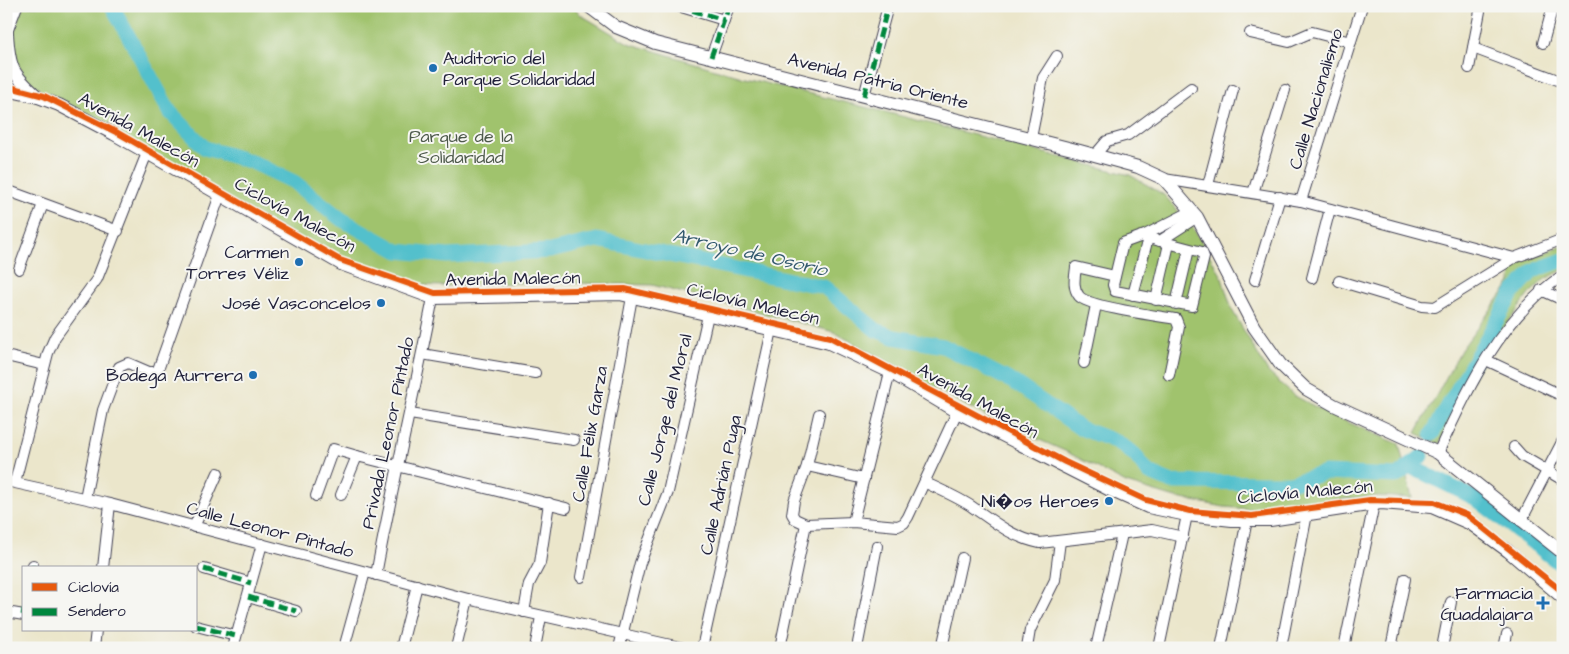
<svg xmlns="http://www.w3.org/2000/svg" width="1569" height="654" font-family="'Architects Daughter',sans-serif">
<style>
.green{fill:#a0c36d;stroke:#617254}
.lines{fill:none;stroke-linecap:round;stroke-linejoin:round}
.river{stroke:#53c0cc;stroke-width:15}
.minor-casing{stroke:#403f51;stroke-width:12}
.tertiary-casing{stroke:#403f51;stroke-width:14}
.minor{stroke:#fff;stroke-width:10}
.tertiary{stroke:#fff;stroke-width:12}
.quiet{stroke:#00873e;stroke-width:5;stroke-dasharray:10 5;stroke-linecap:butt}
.cycleway-casing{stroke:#f6f6f2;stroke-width:9}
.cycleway{stroke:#e8590c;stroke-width:6}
.poi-dot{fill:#1f6fb2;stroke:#f6f6f2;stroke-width:2}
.labels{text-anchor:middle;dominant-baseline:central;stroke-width:4;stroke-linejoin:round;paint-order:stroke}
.poi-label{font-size:18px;fill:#22223b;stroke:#f6f6f2;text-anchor:end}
.street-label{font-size:18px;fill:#22223b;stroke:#f6f6f2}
.park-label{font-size:18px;fill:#4e5a4c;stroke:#f6f6f2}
.water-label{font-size:19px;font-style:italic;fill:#33596e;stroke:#f6f6f2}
</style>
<rect width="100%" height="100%" fill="#f6f6f2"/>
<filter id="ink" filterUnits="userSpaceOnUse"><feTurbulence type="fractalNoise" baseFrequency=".02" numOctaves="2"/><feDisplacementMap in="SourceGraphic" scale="10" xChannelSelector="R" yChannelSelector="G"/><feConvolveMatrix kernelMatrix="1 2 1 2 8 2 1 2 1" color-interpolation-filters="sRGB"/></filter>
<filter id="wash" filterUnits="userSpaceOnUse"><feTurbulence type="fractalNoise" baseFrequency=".0096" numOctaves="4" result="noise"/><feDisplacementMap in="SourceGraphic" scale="20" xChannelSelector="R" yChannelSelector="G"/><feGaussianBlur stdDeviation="1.12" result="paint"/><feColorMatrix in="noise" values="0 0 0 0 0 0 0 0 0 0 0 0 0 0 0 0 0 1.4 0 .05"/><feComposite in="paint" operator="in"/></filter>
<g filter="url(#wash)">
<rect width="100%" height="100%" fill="#ebe6cb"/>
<!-- green -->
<g class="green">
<polygon points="12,6 573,6 581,15 628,43 745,78 893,114 1130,175 1164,195 1194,229 1221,275 1232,310 1268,372 1293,395 1333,416 1399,444 1412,498 1378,496 1329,500 1278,511 1224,507 1172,497 1126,483 1065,451 991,419 834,332 790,320 652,285 539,282 441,286 422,285 358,270 38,97 6,46"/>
<polygon points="1563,245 1563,270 1545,279 1529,294 1488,350 1439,444 1416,433 1461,350 1511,282 1512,266"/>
</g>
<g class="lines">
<!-- river -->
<g class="river">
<polyline points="112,6 170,112 205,148 252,162 294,182 341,219 398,251 447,256 550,251 597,240 824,287 876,330 894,337 943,346 1015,383 1080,428 1117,442 1134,454 1148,472 1172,482 1290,483 1325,473 1397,476 1422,456"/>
<polyline points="1432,434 1512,294 1533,271 1563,260"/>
<polyline points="1409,466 1475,498 1563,566"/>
</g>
</g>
</g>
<g filter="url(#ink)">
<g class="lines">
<!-- minor casing -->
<g class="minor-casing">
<g id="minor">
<polyline points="678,6 724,20"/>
<polyline points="1250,33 1289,42 1312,32 1351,42"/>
<polyline points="6,35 17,6"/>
<polyline points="1543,43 1553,6"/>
<polyline points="1473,48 1563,82"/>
<polyline points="711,57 729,6"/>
<polyline points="1469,68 1481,6"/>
<polyline points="864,96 888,6"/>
<polyline points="1031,138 1043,78 1057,56"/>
<polyline points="1095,155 1107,141 1128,135 1191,88"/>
<polyline points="1164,179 1301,201 1514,258"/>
<polyline points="1208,185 1233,90"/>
<polyline points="6,190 118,231"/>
<polyline points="1253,193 1285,90"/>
<polyline points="1301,201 1362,6"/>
<polyline points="1141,236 1202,252 1204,257 1192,306 1115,291 1113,285 1123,243 1145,235 1192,211"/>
<polyline points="1160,241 1197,217"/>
<polyline points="19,269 43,204"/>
<path d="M1115,276L1076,267C1075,277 1072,287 1079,296C1088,307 1158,316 1176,319L1179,327L1169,375"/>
<polyline points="1312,278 1330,209"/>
<polyline points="1255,280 1280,197"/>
<polyline points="1339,281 1422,306 1435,307 1514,258 1563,239"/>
<polyline points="1541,290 1563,300"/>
<polyline points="1133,295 1148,238"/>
<polyline points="1156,300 1169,244"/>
<polyline points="1176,304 1189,249"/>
<polyline points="422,354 535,373"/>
<polyline points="6,356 44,365"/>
<polyline points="1486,360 1563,396"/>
<polyline points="1084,363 1096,305"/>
<polyline points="410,414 574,440"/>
<polyline points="819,414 807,466 794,501 792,514 795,519 806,524 853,522 898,526 904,523 908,517 957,412"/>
<polyline points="1514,447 1522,456 1563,480"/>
<path d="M1438,453C1468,387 1501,317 1563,275"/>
<polyline points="807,466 864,479"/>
<polyline points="6,481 110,504 468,599 684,648"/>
<polyline points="15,482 48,353 55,337 97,279 147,153"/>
<path d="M926,483C941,490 957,497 971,506C993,521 1013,538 1040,543L1152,530L1183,537"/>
<polyline points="341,495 357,456 566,508"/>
<polyline points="316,496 333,449 357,456"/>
<polyline points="85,498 103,410 119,367 128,363 149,372 156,372 159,367 220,195"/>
<polyline points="1521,521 1562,442"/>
<polyline points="853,522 890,372"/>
<polyline points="194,527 218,473"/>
<polyline points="33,568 33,565"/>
<polyline points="103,568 110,504"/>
<polyline points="204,569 251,583"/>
<path d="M376,575C393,482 415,391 433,298"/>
<polyline points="581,577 632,297"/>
<polyline points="248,597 296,611"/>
<polyline points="6,612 24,615"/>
<polyline points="524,612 529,584 540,563 549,503"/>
<polyline points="196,626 236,636"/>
<polyline points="94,648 96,630"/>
<polyline points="233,648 262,544"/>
<polyline points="344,648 365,572"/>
<polyline points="401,648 417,585"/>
<polyline points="456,648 468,599"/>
<polyline points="535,648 541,617"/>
<polyline points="619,648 640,563 668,492 708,315"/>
<polyline points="702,648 772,330"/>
<polyline points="780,648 806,524"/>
<polyline points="857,648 877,546"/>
<polyline points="942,648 962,558"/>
<polyline points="1027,648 1030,630 1055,580 1060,541"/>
<polyline points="1096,648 1122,534"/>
<polyline points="1159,648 1187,515"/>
<polyline points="1221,648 1247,520"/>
<polyline points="1281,648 1307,514"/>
<polyline points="1344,648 1374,504"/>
<polyline points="1391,648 1405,579"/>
<polyline points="1442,648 1451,602"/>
<polyline points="1504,648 1507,634"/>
</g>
</g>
<!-- tertiary casing -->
<g class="tertiary-casing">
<g id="tertiary">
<polyline points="588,6 616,27 655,43 1080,151 1138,167 1164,179 1197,217 1254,327 1280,364 1306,389 1334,405 1438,453 1563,553"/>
<path d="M7,33C9,68 12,74 38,97"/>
<polyline points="6,90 38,97 59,105 114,134 341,264 433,298 620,294 829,343 890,372 957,412 1108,489 1148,507 1187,515 1232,520 1270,520 1381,503 1432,507 1471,524 1508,551 1563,598"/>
</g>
</g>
<!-- minor -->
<use href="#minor" class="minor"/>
<!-- tertiary -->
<use href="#tertiary" class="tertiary"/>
<!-- quiet -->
<g class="quiet">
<polyline points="678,6 724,20"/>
<polyline points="711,57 729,6"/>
<polyline points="864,96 888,6"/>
<polyline points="33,568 33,565"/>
<polyline points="204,569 251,583"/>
<polyline points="248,597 296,611"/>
<polyline points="23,615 24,609"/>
<polyline points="196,626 236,636"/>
</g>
<!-- cycleway casing -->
<g class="cycleway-casing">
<polyline id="cycleway" points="6,86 44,96 118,133 340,260 435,293 625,289 830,337 1065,462 1146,500 1190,511 1252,516 1370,500 1434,502 1467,515 1563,592"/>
</g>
<!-- cycleway -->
<use href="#cycleway" class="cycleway"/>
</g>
</g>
<!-- markers -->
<g class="poi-dot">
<circle cx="433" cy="68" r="5"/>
<circle cx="299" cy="262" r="5"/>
<circle cx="381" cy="303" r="5"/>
<circle cx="253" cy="375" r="5"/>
<circle cx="1109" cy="501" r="5"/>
<path d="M1540.5 595.5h5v5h5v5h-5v5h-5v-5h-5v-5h5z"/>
</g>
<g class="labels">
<!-- poi labels -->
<g class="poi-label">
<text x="443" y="58" text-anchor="start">Auditorio del<tspan x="443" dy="21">Parque Solidaridad</tspan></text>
<text x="289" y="252">Carmen<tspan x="289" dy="21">Torres Véliz</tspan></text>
<text x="371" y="303">José Vasconcelos</text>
<text x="243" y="375">Bodega Aurrera</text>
<text x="1099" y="501">Ni�os Heroes</text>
<text x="1533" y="593">Farmacia<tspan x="1533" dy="21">Guadalajara</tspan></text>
</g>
<!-- street labels -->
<g class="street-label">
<text transform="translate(878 81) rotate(14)">Avenida Patria Oriente</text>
<text transform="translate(1316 99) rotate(-73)">Calle Nacionalismo</text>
<text transform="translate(139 130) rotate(29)">Avenida Malecón</text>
<text transform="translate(295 215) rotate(29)">Ciclovía Malecón</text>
<text transform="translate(513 279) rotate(-1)">Avenida Malecón</text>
<text transform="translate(753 304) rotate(13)">Ciclovía Malecón</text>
<text transform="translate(978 401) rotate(29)">Avenida Malecón</text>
<text transform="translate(665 420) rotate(-76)">Calle Jorge del Moral</text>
<text transform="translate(388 433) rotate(-78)">Privada Leonor Pintado</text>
<text transform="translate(590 434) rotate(-80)">Calle Félix Garza</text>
<text transform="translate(721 485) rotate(-78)">Calle Adrián Puga</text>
<text transform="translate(1305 492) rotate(-5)">Ciclovía Malecón</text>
<text transform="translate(270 530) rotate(15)">Calle Leonor Pintado</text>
</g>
<!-- park labels -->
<g class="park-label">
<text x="461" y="136">Parque de la<tspan x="461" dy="21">Solidaridad</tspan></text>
</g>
<!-- water labels -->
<g class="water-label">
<text transform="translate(750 253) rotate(13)">Arroyo de Osorio</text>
</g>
</g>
<!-- margin -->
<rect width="1569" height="654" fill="none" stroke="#f6f6f2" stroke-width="25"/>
<!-- legend -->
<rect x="22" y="566" width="175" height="65" fill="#f6f6f2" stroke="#a1a1a9"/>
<rect x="32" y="583" width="25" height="8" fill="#e8590c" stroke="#a1a1a9"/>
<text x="68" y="592" font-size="15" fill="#22223b">Ciclovía</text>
<rect x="32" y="608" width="25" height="8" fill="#00873e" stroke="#a1a1a9"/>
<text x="68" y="616" font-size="15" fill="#22223b">Sendero</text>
</svg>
